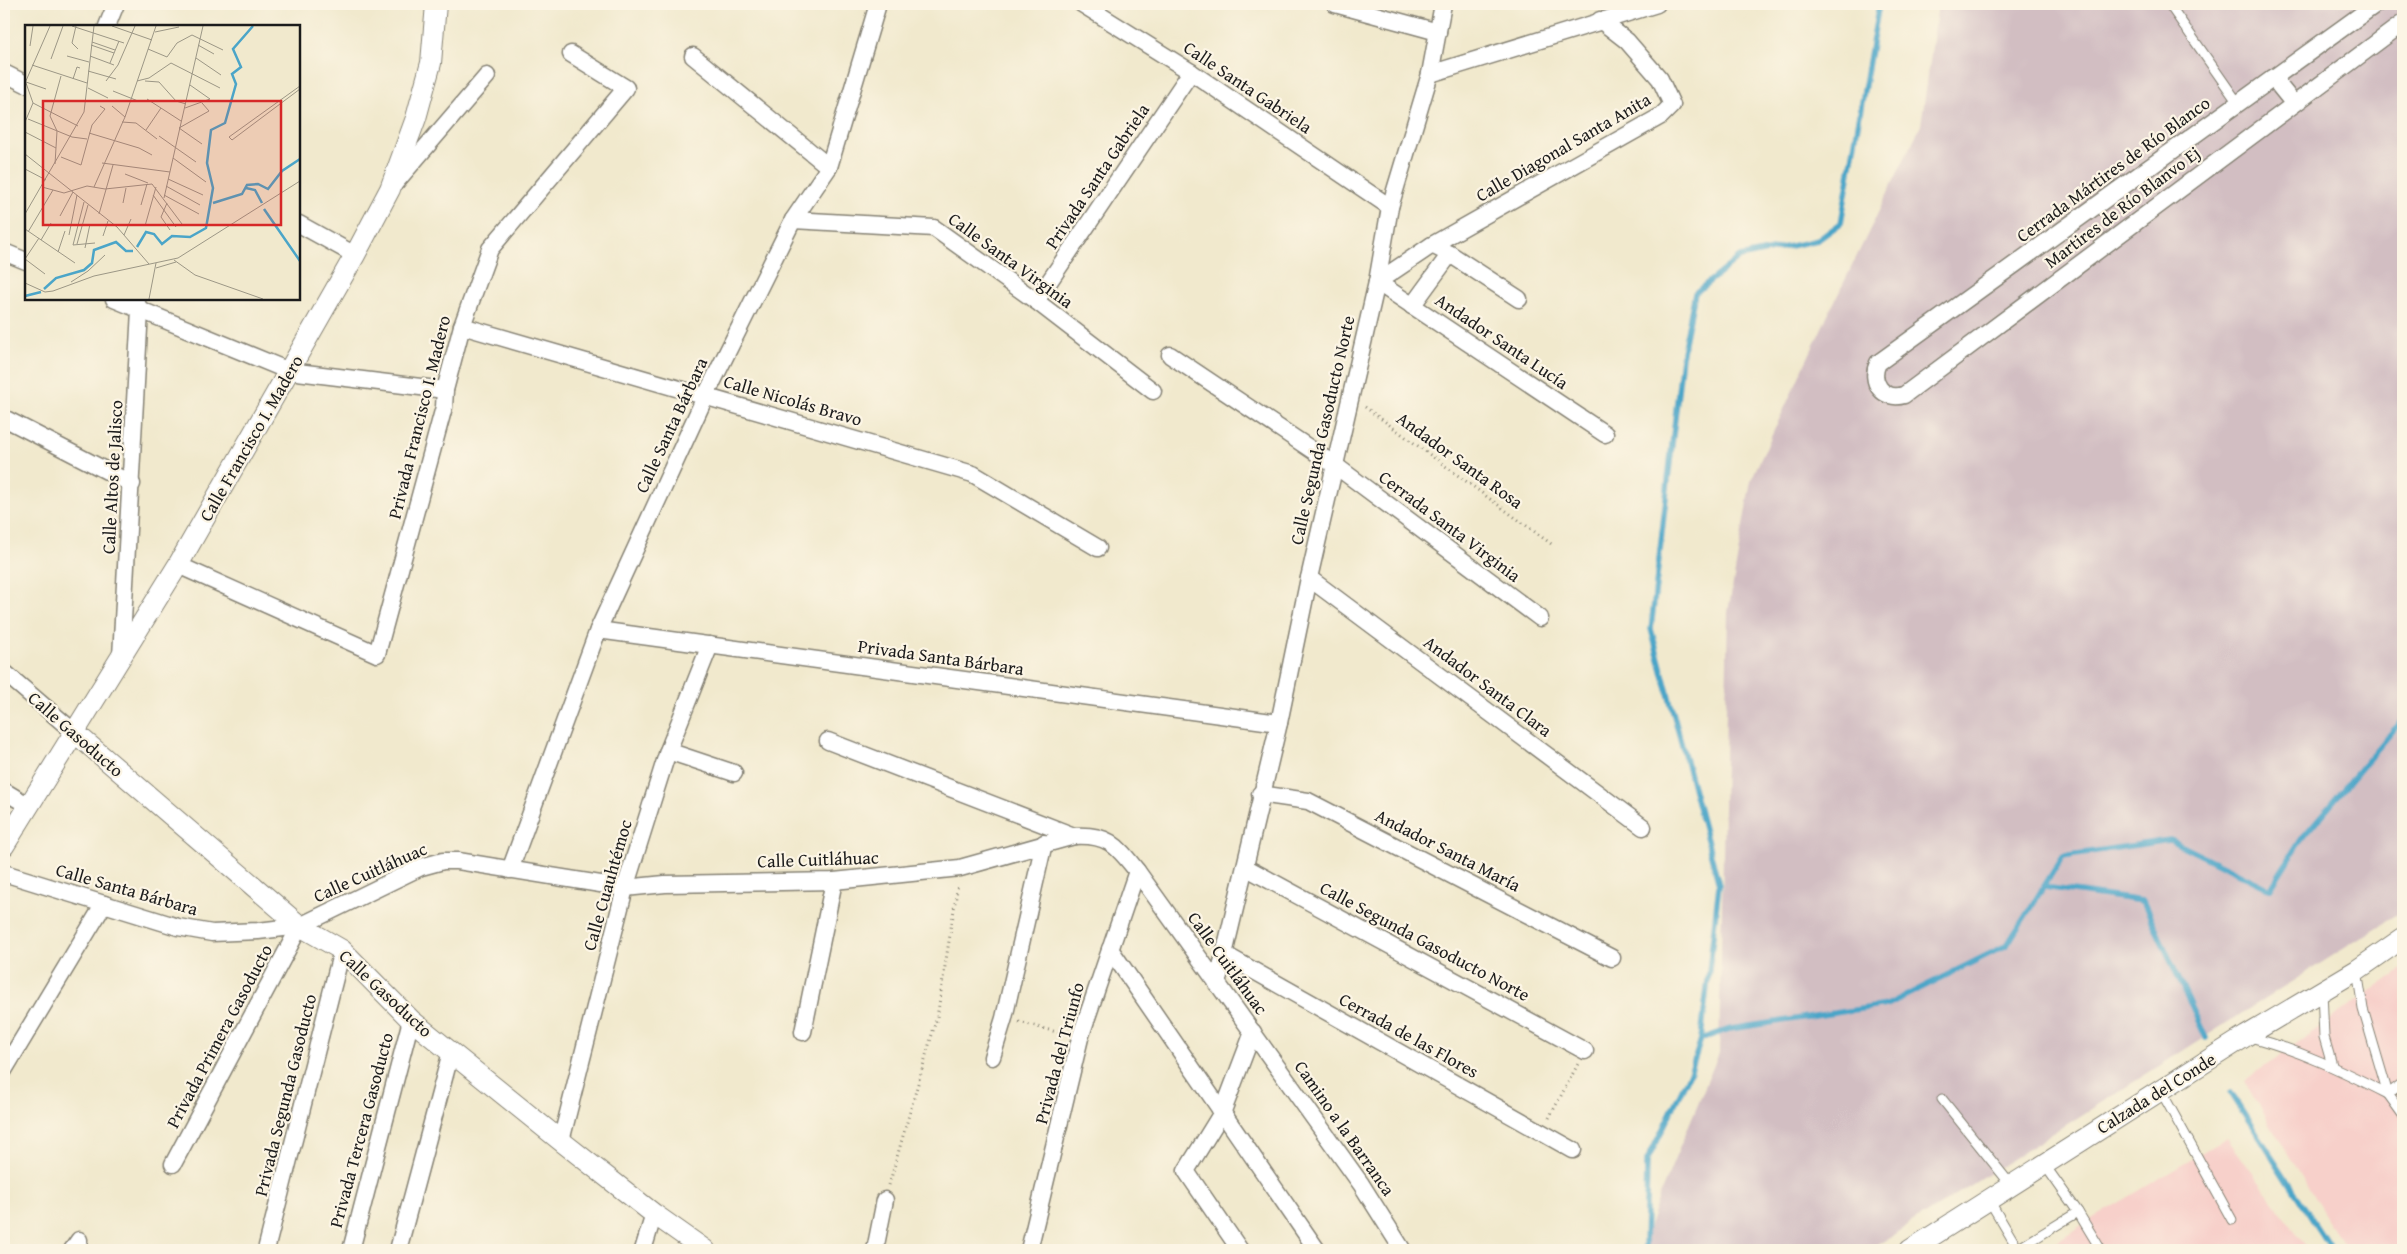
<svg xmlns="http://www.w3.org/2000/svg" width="2407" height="1254" font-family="'Gentium Book Plus',serif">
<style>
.built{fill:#f7d0ca}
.industrial{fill:#d2bec2}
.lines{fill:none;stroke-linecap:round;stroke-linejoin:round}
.stream{stroke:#4ba5c8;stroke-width:5.5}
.service-casing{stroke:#868274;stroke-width:11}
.minor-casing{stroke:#868274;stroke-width:19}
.tertiary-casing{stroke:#868274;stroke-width:22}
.path{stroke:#868274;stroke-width:3;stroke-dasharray:1 4;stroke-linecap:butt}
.service{stroke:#fff;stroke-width:9}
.minor{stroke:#fff;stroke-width:16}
.tertiary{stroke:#fff;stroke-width:20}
.labels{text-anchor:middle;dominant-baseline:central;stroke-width:4.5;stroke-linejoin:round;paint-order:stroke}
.street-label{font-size:18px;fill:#1c1c1c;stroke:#fcf5e5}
.inset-river{fill:none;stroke:#4ba5c8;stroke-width:2.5}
.inset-road{fill:none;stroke:#9c9786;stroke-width:1}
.view{fill:#d62828;fill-opacity:0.15;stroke:#d62828;stroke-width:2.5}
.inset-edge{fill:none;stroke:#1c1c1c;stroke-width:2.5}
</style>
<rect width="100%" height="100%" fill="#fcf5e5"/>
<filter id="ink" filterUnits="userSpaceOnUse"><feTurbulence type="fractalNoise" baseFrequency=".02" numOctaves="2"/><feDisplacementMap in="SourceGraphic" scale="10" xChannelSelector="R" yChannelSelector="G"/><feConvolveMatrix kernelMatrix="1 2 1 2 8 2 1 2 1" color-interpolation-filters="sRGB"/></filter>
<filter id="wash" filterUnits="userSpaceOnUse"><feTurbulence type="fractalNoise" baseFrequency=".0096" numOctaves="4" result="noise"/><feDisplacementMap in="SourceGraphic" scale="20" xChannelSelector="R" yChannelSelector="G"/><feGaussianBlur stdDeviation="1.12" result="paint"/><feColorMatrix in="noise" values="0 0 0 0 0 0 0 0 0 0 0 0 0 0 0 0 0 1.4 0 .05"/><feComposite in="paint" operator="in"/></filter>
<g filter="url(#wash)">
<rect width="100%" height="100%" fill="#f1e9cd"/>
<!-- built -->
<g class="built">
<polygon points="2403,968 2403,1250 2346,1250 2244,1081"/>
<polygon points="2227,1138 2309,1250 2043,1250 2085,1223"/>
</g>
<!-- industrial -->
<polygon class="industrial" points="1938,4 2403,4 2403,911 1869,1250 1641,1250 1659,1197 1719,1053 1728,612 1751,480 1825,321 1921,125"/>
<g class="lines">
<!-- stream -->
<g class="stream">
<polyline points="2044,887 2143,901 2206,1038"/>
<polyline points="1701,1039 1730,1029 1887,1005 2007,945 2063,856 2170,840 2270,889 2302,838 2403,719"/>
<polyline points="2231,1093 2332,1250"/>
<polyline points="1645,1250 1647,1161 1691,1071 1701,1039 1719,885 1651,629 1682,357 1695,293 1740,257 1818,240 1841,223 1879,4"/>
</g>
</g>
</g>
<g filter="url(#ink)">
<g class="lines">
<!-- service casing -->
<g class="service-casing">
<g id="service">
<polyline points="2169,4 2238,103"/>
<polyline points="2357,970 2363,1009 2388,1094 2403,1115"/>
<polyline points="2322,991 2324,1037 2332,1065"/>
<path d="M2250,1037C2299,1050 2343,1071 2388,1094"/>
<polyline points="2161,1091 2232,1220"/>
<polyline points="2388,1094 2403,1083"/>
<polyline points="1942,1099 2011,1185"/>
<polyline points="1989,1200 2018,1249"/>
<polyline points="2078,1212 2101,1250"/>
<polyline points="2016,1250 2078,1212 2044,1164"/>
</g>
</g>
<!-- minor casing -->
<g class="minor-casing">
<g id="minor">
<polyline points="1082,4 1191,72 1390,207"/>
<polyline points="1335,4 1438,32"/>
<path d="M2376,4L1878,363C1869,382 1883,401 1904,395L2403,23"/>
<polyline points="1600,20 1627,41 1660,79 1672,105 1661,116 1432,245 1377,282 1605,434"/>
<polyline points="107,26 116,4"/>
<polyline points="693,56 829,167"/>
<polyline points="4,73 26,84"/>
<polyline points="1430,74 1657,4"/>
<polyline points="2273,78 2294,104"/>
<polyline points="395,183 487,76"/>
<polyline points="793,220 934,228 1036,301 1153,391"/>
<polyline points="299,224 355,255"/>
<polyline points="1432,245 1450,254 1519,299"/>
<polyline points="4,252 26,261"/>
<polyline points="114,299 289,371 445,390"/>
<polyline points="1036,301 1191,72"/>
<polyline points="1412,306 1450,254"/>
<polyline points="462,326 973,474 1098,548"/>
<polyline points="1170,355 1336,466 1540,618"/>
<polyline points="4,418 132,484"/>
<polyline points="178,565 377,654 444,407 445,390 462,326 490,249 626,88 571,54"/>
<polyline points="1309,578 1643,827"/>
<polyline points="598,630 1279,723"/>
<polyline points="121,657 140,310 135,299"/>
<polyline points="4,672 74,732"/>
<polyline points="828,741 1074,836"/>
<polyline points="668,751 734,773"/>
<polyline points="4,791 29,806"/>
<polyline points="1260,794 1308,801 1612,958"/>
<polyline points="1245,867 1585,1051"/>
<polyline points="510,870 598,630 706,395 793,220 829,167 878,4"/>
<path d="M4,873L178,927L212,933L258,931L300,926L421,867L443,861H458L625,888L665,884L834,881L960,868L1074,836C1109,834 1117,846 1137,871L1361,1184L1402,1249"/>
<polyline points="1110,949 1317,1250"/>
<polyline points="1224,954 1573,1150"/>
<polyline points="1217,984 1279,723 1309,578 1377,282 1390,207 1430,74 1443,4"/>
<polyline points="803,1032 834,881"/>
<polyline points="992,1057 1004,1018 1044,843"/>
<polyline points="4,1070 104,904"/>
<polyline points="561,1141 625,888 668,751 710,645"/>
<polyline points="173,1164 300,926"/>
<polyline points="72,1250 79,1240"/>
<polyline points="266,1250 342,950"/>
<polyline points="351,1250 411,1020"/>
<polyline points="398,1250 451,1052"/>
<polyline points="643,1250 654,1214"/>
<polyline points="875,1250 885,1200"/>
<polyline points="1029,1250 1080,1038 1137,871"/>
<polyline points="1240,1250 1186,1171 1223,1111 1253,1032"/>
</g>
</g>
<!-- tertiary casing -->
<g class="tertiary-casing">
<g id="tertiary">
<polyline points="74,732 300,926 342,950 411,1020 561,1141 654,1214 705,1250"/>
<polyline points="4,846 178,565 355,255 390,189 416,118 431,63 436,4"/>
<polyline points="1910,1250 2246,1036 2357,970 2403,938"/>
</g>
</g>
<!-- path -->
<g class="path">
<polyline points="1365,407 1554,546"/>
<polyline points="1019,1022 1064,1034"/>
<polyline points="1549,1118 1578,1064"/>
<polyline points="889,1185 937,1017 958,884"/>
</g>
<!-- service -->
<use href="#service" class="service"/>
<!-- minor -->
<use href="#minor" class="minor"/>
<!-- tertiary -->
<use href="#tertiary" class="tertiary"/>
</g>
</g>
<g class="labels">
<!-- street labels -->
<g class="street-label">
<text transform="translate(1248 87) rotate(34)">Calle Santa Gabriela</text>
<text transform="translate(1563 147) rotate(-30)">Calle Diagonal Santa Anita</text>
<text transform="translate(2113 169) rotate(-36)">Cerrada Mártires de Río Blanco</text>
<text transform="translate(1097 176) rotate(-56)">Privada Santa Gabriela</text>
<text transform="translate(2122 207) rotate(-37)">Martires de Río Blanvo Ej</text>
<text transform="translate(1011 260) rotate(36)">Calle Santa Virginia</text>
<text transform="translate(1502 341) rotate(34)">Andador Santa Lucía</text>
<text transform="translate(793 400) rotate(16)">Calle Nicolás Bravo</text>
<text transform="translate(419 417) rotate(-76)">Privada Francisco I. Madero</text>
<text transform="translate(671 425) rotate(-65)">Calle Santa Bárbara</text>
<text transform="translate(1322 430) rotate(-77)">Calle Segunda Gasoducto Norte</text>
<text transform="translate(251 438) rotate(-60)">Calle Francisco I. Madero</text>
<text transform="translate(1460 460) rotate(36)">Andador Santa Rosa</text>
<text transform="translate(112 477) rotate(-87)">Calle Altos de Jalisco</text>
<text transform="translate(1450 526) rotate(37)">Cerrada Santa Virginia</text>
<text transform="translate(941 657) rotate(8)">Privada Santa Bárbara</text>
<text transform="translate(1488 686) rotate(37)">Andador Santa Clara</text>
<text transform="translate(76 734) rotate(41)">Calle Gasoducto</text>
<text transform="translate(1448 850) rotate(27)">Andador Santa María</text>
<text transform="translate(818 859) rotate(-2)">Calle Cuitláhuac</text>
<text transform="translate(370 872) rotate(-24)">Calle Cuitláhuac</text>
<text transform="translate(607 885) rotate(-74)">Calle Cuauhtémoc</text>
<text transform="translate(127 889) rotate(16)">Calle Santa Bárbara</text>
<text transform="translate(1425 941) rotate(28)">Calle Segunda Gasoducto Norte</text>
<text transform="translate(1228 963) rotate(54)">Calle Cuitláhuac</text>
<text transform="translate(386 993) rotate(43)">Calle Gasoducto</text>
<text transform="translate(1409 1035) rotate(29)">Cerrada de las Flores</text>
<text transform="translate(219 1036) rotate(-62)">Privada Primera Gasoducto</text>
<text transform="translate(1059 1053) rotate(-75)">Privada del Triunfo</text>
<text transform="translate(2156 1093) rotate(-32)">Calzada del Conde</text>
<text transform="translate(285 1095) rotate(-76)">Privada Segunda Gasoducto</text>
<text transform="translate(1345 1128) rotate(55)">Camino a la Barranca</text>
<text transform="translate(361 1130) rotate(-75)">Privada Tercera Gasoducto</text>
</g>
</g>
<!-- overview -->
<g transform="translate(25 25)">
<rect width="275" height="275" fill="#f1e9cd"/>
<path class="inset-river" d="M221,163L230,165L237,178M188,178L217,169L222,160L233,159L243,164L257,146L275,134M239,184L275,236M112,222L121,207L129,209L137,219L147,211L165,212L181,203L188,163L182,138L186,105L200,98L211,59L207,49L216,42L208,24L228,1M19,264L31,253L59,245L67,238L69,225L91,217L101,226H108M0,271L16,267"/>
<path class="inset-road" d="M47,1L99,18M51,1L47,18L53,24M87,1L127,15M130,7L154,2M67,17L90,25M66,20L89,28M173,20L189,29M5,21L8,1M123,24L142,32L152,18L167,10L198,25M42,31L64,37M65,31L89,40M171,33L196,50M26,34L38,1M85,38L94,16M7,40L62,58M63,46L91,54M48,54L52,42L55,43M81,56L93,40L110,1M112,56L124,53L146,38L195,63M120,56L134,57L151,76L161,79M1,57L21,64M0,58L25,1M63,63L83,73M88,66L113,76M122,74L156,96M8,78L53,101M177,78L184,86L154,103L177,119M87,81L100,92M160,83L185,74L165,60M3,94L47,112L62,114M0,97L8,78L1,58M97,97L111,98L132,114M121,105L136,83M0,107L31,123M64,108L114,123L127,130M134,111L171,137M204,112L207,115L275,64M204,112L275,61M0,129L92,202L124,239M36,132L56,140L67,100L80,84L75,81M148,133L181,157M77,138L145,147M30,139L32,106L25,91L36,51M0,144L21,155M100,149L123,158M143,154L178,170M141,161L175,180M17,162L39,168L62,161L80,164L127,159L157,199M69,162L100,92L131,1M128,170L151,202M139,170L174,189M139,173L178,1M59,177L48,220L70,218M98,178L101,163M142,178L136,192L145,205M116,180L122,159M0,189L59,87L69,1M74,189L88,140M35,191L48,167M120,201L131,162M0,204L50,238M3,207L28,165M44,210L52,170M99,210L106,194M78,211L83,196M16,215L26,198M52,219L63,180M60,223L65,199M33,227L40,206M0,234L20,249M0,234L14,213M149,235L170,250L238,274M131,243L151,237M46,257L63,246L80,230M0,258L20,267L28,266L69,251L153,233L275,156M124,274L131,238"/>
<path class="view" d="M18,76H256V200H18Z"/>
<rect width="275" height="275" class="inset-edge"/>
</g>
<!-- margin -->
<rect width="2407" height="1254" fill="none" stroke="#fcf5e5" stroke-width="20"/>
</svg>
